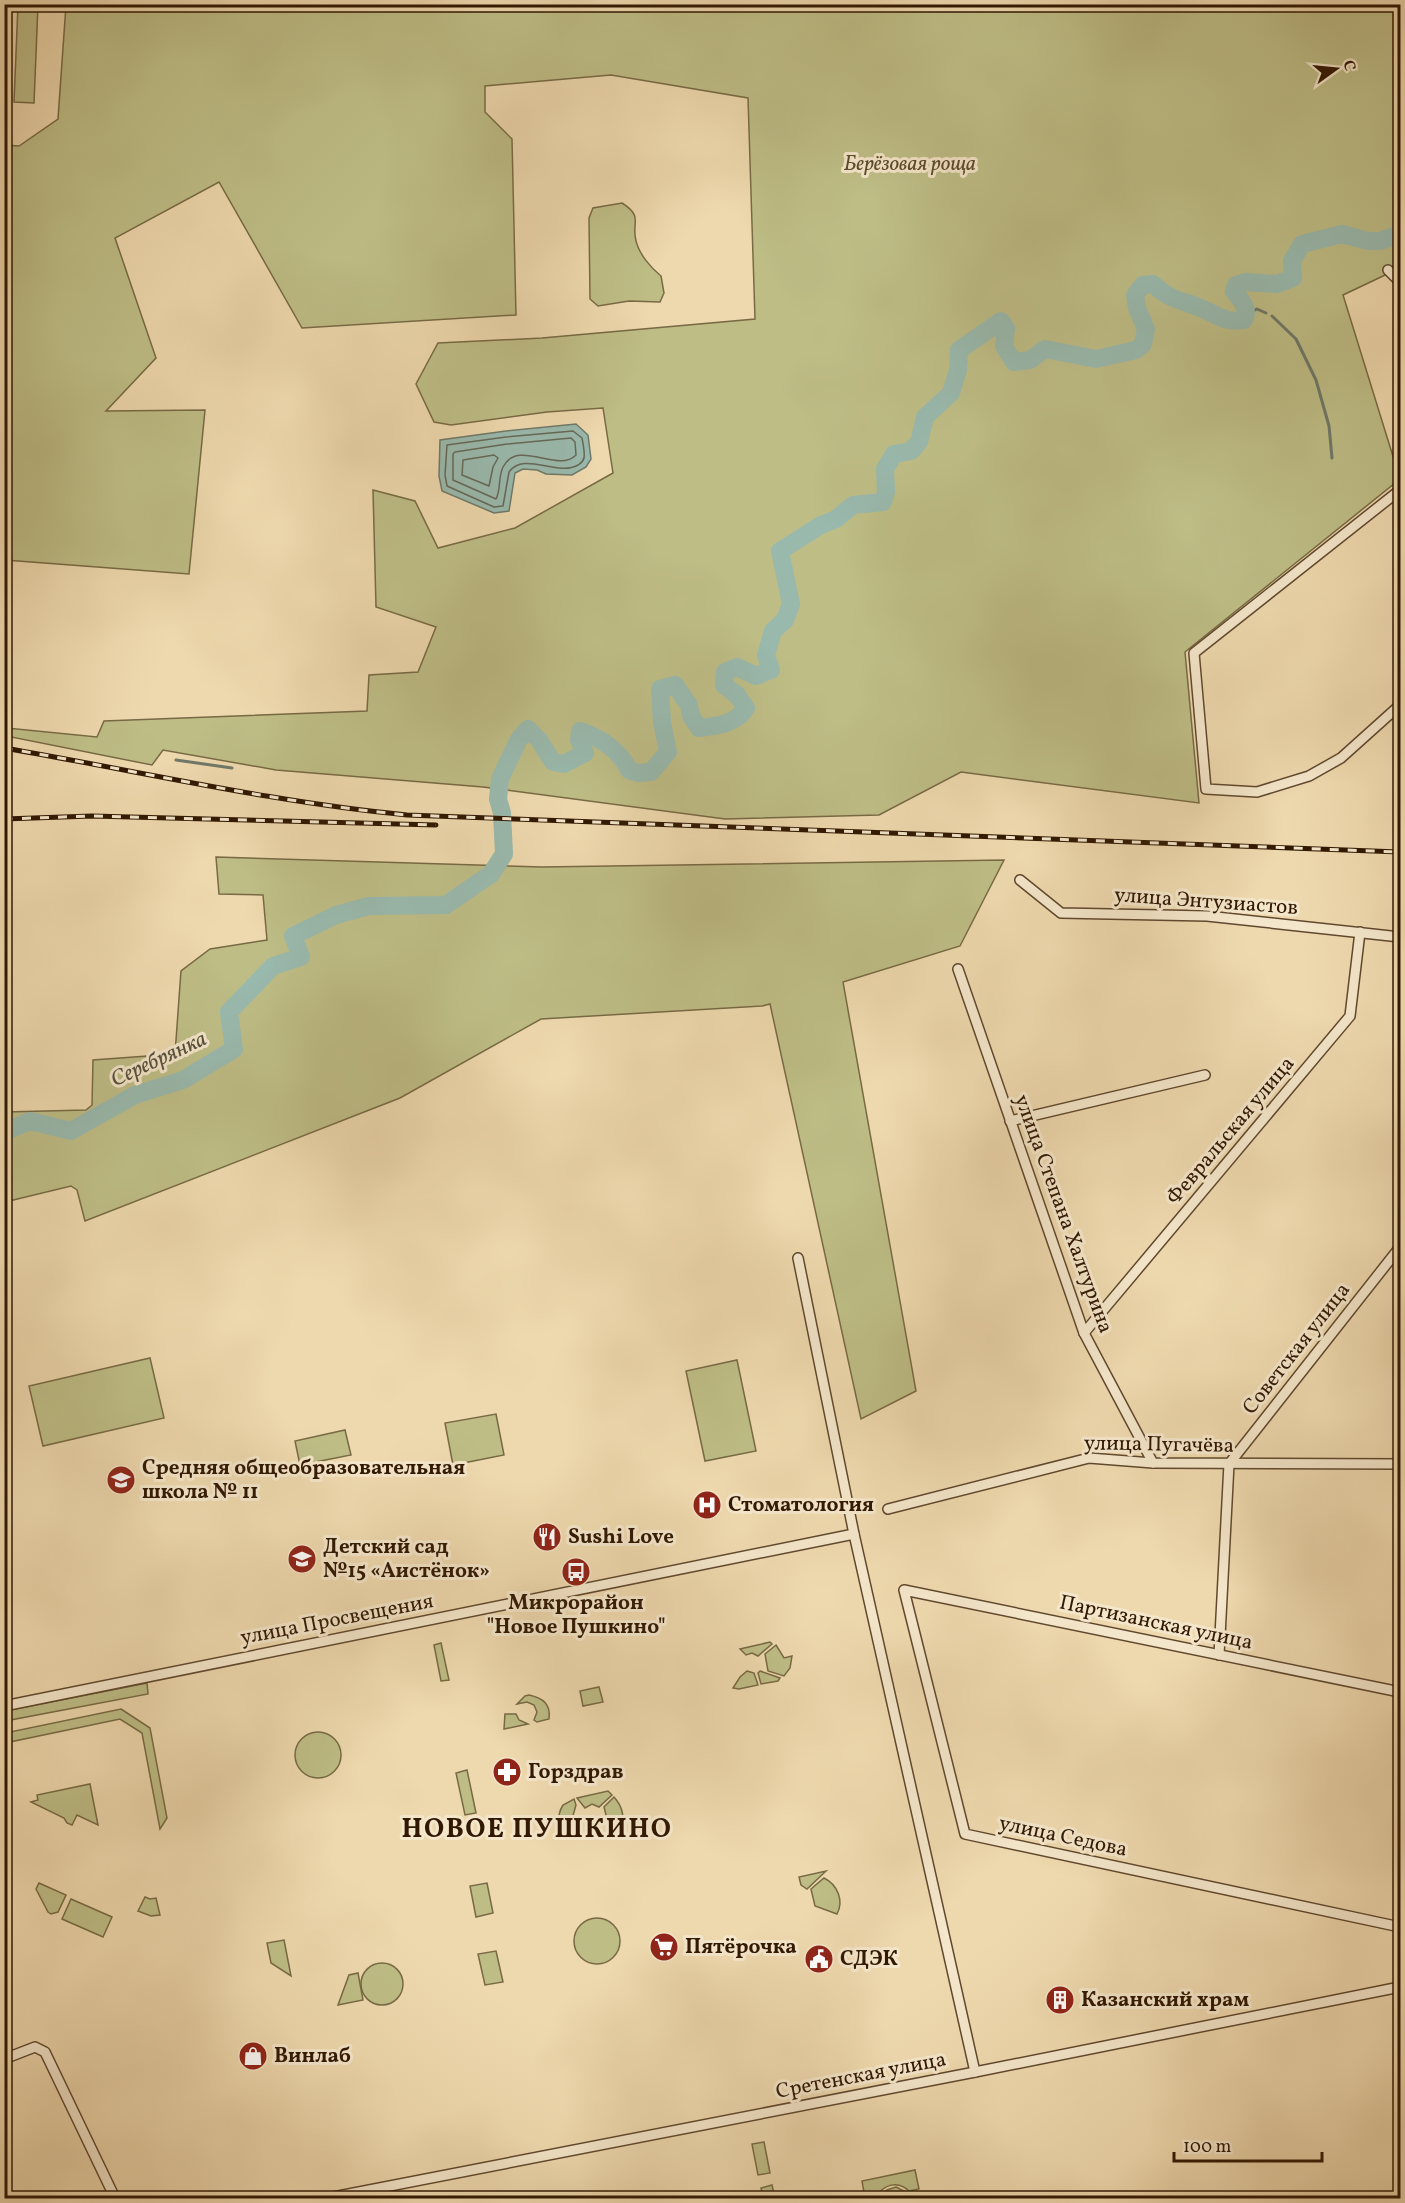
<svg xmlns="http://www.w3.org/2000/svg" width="1405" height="2203" font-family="Vollkorn,serif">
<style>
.green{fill:#bebd86;stroke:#786a44;stroke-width:1.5}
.water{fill:#99b9ad;stroke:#6f7969;stroke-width:1.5}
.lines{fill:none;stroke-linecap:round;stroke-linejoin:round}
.shore{stroke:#656858;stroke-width:1.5}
.stream{stroke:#6f7969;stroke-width:3}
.river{stroke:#99b9ad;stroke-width:18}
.street-casing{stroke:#60482e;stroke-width:12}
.street{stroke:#f4e6ca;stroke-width:9}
.rail-casing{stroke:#311803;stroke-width:5}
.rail{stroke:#f4e6ca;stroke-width:3;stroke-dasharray:9;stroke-linecap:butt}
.labels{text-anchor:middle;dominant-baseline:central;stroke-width:6;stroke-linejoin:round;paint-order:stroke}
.park-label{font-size:21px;font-style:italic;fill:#5b4a2a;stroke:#f4e6ca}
.street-label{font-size:21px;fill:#311803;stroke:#f4e6ca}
.poi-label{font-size:21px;font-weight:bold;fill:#311803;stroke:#f4e6ca;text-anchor:start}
.water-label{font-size:22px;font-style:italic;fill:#55503e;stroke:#f4e6ca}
.district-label{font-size:27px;font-weight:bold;letter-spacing:1.5px;fill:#311803;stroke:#f4e6ca}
</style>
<rect width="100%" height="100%" fill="#eed8ad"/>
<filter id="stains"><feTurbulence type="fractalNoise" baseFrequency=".00333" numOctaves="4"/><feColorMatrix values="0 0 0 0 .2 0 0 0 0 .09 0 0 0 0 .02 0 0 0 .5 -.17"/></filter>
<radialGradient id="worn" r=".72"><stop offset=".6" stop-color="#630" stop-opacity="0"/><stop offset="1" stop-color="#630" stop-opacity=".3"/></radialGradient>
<!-- green -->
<g class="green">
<polygon points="18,5 38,5 34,103 14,102"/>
<polygon points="66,5 1400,5 1400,268 1343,295 1400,479 1185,652 1199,803 961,772 879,815 725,819 483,787 276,770 163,750 152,765 6,736 7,728 97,737 104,721 367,711 369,675 418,672 436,627 376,607 373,490 415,501 438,548 515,528 613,473 603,408 547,412 451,425 434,422 416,384 438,343 542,338 755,319 748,98 611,75 485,86 485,112 512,139 516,315 302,328 219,182 115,238 156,358 106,411 205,410 189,574 5,560 4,145 19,146 58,119"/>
<path d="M622,203C644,217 631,222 636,241C639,254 651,268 661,276L664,293L660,302L629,301L598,306L590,299L589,218L593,208Z"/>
<polygon points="216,857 542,867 1004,860 960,946 843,982 916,1391 861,1419 770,1004 762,1006 541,1019 400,1098 85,1221 77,1190 71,1186 5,1202 5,1112 86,1110 92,1105 93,1060 175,1054 181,971 210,949 267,940 263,895 219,894"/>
<polygon points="150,1358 164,1418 43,1446 29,1386"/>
<polygon points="737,1360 756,1451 705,1461 686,1371"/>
<polygon points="496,1414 504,1455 453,1465 445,1423"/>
<polygon points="345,1430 351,1455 300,1465 295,1441"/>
<polygon points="770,1642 772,1644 758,1656 752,1653 746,1655 740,1649"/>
<polygon points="441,1643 449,1680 441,1681 434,1645"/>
<polygon points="776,1645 784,1658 792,1656 790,1668 784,1676 768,1671 765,1654"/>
<polygon points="747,1671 754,1673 758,1685 739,1689 733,1688 740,1677"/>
<polygon points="760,1671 780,1678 778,1681 761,1684 758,1673"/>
<polygon points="147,1683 148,1694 5,1721 5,1711"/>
<polygon points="599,1687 603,1702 583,1706 580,1691"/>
<path d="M529,1695C543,1698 551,1704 549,1719L537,1722L534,1720L537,1712L534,1705L527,1702L517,1704L525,1696Z"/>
<polygon points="121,1709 150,1728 167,1818 160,1829 142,1733 120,1719 5,1743 5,1733"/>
<polygon points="505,1714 516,1714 519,1720 528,1724 504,1729"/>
<circle cx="318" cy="1755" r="23"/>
<polygon points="467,1770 476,1813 465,1815 456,1773"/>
<polygon points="90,1784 98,1825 77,1815 72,1825 67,1823 64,1818 31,1802 38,1800 37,1795"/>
<polygon points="608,1791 612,1795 599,1807 592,1804 585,1808 577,1798"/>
<path d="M614,1797C622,1806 625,1817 621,1828L608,1823L604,1807Z"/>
<path d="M574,1799L576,1805L567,1837C558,1828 556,1816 563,1805Z"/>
<polygon points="826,1871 807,1889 801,1885 799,1877"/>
<path d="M824,1878C838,1885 844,1901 837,1914L815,1906L811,1889Z"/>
<polygon points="39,1883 66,1895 58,1912 51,1914 48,1912 36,1889"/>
<polygon points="487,1883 493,1913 476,1917 470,1886"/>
<polygon points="145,1897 150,1899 156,1898 160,1915 151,1916 138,1911"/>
<polygon points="71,1899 112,1917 103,1937 62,1919"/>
<circle cx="597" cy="1941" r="23"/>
<polygon points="284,1940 291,1976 271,1963 267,1943"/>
<polygon points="496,1951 503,1982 485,1985 478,1954"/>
<circle cx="382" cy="1984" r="21"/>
<polygon points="358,1973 363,2000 338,2005 349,1975"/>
<polygon points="764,2142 770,2173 758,2175 752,2144"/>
<path d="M915,2170L919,2189L909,2191C898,2180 883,2184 876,2198H865L862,2181Z"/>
<polygon points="772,2185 775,2198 763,2198 761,2188"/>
<polygon points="896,2187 906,2192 910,2198 879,2198 887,2190"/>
</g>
<!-- water -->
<polygon class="water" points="576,424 588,435 591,459 586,467 572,475 546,474 537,470 523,469 515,473 509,511 494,513 442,491 439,476 440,440 506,431"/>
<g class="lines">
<!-- shore -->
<g class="shore">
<path d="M573,431L582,438C583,444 585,452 584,458C583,462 581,463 578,465C557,477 524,451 509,472L503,506L494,507L447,486L445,475L447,445L506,437Z"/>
<path d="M571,438L575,442L576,455C558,474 518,438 503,467C498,477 501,490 496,499L453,480V454L455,452L507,444Z"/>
<polygon points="494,455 498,458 493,467 489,486 462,475 463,460"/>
</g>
<!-- stream -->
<g class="stream">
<polyline points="1247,314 1257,309 1266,313"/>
<polyline points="1272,316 1296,339 1316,380 1329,426 1332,458"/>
<polyline points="176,760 232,768"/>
</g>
<!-- river -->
<path class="river" d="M4,1132L30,1121L71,1131L135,1095L183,1080L234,1049L229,1012L273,966L301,957L293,936L336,915L369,906L446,905L491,874L504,854L502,813L498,799L500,779L519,739L528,729L539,740L553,762L564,764L585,753L579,740L580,731C600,737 620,751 629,770L638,773L651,772L668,752L662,722L660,689L675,685L689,705L691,716L699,728C717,726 736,724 746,708L737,695L724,685L725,672L737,667L756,676L771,670L766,655L773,631L785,620L791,604L780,551L821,525L836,519L853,505L883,502L886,492L885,469L894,454L911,451L919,442L925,417L951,393L958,370L959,350L1001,321L1006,328L1004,346L1014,362L1030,360L1045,349L1096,359L1136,350L1143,344L1146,329L1137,308L1135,295L1143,285L1153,284C1170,301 1183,300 1203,309C1218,316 1227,323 1244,320C1250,308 1241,301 1234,291L1236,285L1245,282L1277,284L1293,278L1292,261L1302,244L1342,234L1368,241H1380L1400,234"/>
<!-- street casing -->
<g class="street-casing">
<g id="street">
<polyline points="1388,270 1400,282"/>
<polyline points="1400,490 1194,653 1206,789 1257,792 1309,776 1341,758 1400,705"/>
<polyline points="1020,880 1061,913 1207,916 1400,937"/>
<polyline points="958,969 1084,1333 1153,1463"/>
<polyline points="1010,1121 1205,1075"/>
<polyline points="798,1258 854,1534 975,2072"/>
<polyline points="1084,1333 1350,1016 1360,932"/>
<polyline points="888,1509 1089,1458 1153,1463 1400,1464"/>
<polyline points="1219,1655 1229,1464 1400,1247"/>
<polyline points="1400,1692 904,1590 965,1834 1400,1927"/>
<polyline points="4,1706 854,1534"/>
<polyline points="4,2059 35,2047 45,2052 115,2198"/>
<polyline points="328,2198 975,2072 1400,1987"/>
</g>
</g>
<!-- street -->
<use href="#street" class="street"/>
<!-- rail casing -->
<g class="rail-casing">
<g id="rail">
<path d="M4,748C139,771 271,802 407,815L1400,852"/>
<polyline points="4,819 92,816 436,825"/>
</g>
</g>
<!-- rail -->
<use href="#rail" class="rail"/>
</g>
<!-- icons -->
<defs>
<g id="school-disc" transform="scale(1.5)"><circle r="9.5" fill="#8f2418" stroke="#f4e6ca"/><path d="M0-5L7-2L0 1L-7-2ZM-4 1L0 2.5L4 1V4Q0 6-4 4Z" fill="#fff"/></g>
<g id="hospital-disc" transform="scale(1.5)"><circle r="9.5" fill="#8f2418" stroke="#f4e6ca"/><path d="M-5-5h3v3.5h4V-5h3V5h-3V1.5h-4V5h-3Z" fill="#fff"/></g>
<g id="restaurant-disc" transform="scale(1.5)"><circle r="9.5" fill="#8f2418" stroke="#f4e6ca"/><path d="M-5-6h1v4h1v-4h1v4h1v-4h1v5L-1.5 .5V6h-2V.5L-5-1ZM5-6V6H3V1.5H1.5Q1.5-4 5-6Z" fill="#fff"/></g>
<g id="bus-disc" transform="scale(1.5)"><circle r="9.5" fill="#8f2418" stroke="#f4e6ca"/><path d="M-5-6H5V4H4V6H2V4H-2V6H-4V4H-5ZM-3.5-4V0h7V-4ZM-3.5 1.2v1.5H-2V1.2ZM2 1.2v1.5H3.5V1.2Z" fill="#fff"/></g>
<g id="pharmacy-disc" transform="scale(1.5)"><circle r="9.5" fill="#8f2418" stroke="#f4e6ca"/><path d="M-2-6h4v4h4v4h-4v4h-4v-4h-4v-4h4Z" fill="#fff"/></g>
<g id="supermarket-disc" transform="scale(1.5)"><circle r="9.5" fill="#8f2418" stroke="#f4e6ca"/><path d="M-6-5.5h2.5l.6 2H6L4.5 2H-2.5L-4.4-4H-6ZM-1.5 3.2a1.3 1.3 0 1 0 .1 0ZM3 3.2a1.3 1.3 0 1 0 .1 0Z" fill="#fff"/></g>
<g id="civic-disc" transform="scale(1.5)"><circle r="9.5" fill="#8f2418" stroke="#f4e6ca"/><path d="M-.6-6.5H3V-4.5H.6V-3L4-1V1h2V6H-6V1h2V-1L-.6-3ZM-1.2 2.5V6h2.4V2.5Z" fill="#fff"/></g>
<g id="building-disc" transform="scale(1.5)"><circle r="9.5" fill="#8f2418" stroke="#f4e6ca"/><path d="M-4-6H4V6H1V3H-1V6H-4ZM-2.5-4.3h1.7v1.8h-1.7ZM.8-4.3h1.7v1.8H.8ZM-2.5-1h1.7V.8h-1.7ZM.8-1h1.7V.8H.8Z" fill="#fff"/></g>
<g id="shop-disc" transform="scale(1.5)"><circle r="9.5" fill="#8f2418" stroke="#f4e6ca"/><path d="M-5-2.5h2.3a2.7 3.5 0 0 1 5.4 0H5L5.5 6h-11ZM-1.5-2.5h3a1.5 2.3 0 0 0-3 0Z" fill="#fff"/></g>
</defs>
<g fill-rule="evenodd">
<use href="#school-disc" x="121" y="1480"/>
<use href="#hospital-disc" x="707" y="1505"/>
<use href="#restaurant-disc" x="547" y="1537"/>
<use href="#school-disc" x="302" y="1559"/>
<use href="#bus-disc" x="576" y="1572"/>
<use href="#pharmacy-disc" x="507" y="1772"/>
<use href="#supermarket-disc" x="664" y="1947"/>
<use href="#civic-disc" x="819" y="1959"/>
<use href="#building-disc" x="1060" y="2000"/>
<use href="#shop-disc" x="253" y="2056"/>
</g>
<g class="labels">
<!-- park labels -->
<g class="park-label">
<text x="910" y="164">Берёзовая роща</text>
</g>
<!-- street labels -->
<g class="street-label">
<text transform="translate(1206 902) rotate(4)">улица Энтузиастов</text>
<text transform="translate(1231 1131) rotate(-50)">Февральская улица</text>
<text transform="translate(1063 1214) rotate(70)">улица Степана Халтурина</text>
<text transform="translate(1297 1349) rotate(-52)">Советская улица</text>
<text transform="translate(1159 1445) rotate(1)">улица Пугачёва</text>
<text transform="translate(337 1620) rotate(-11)">улица Просвещения</text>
<text transform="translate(1156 1623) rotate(12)">Партизанская улица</text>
<text transform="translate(1063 1837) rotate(12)">улица Седова</text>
<text transform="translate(861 2076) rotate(-11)">Сретенская улица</text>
</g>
<!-- poi labels -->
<g class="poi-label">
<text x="142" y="1468">Средняя общеобразовательная<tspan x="142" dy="24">школа № 11</tspan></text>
<text x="728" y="1505">Стоматология</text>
<text x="568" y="1537">Sushi Love</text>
<text x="323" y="1547">Детский сад<tspan x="323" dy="24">№15 «Аистёнок»</tspan></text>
<text x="576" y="1603" text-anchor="middle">Микрорайон<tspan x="576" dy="24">"Новое Пушкино"</tspan></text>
<text x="528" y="1772">Горздрав</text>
<text x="685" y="1947">Пятёрочка</text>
<text x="840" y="1959">СДЭК</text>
<text x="1081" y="2000">Казанский храм</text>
<text x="274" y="2056">Винлаб</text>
</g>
<!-- water labels -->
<g class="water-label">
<text transform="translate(159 1060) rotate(-25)">Серебрянка</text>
</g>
<!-- district labels -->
<g class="district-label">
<text x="537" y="1830">НОВОЕ ПУШКИНО</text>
</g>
</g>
<!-- margin -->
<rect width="1405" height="2203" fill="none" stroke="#eed8ad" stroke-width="24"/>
<rect x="6" y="6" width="1393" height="2191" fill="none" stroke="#311803" stroke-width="3"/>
<rect x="12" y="12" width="1381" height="2179" fill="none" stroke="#311803" stroke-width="1.5"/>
<!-- north arrow -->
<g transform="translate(1336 69) rotate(75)" stroke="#f4e6ca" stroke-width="4.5" paint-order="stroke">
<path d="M0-4.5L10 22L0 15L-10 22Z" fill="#311803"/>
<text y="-9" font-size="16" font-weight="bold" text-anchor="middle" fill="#311803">С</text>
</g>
<!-- scale -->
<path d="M1174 2152v9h148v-9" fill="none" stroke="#311803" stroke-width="3"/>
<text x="1183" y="2152" font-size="18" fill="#311803" stroke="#f4e6ca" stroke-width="4.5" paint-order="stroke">100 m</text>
<rect width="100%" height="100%" filter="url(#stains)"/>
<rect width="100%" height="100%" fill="url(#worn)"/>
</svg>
